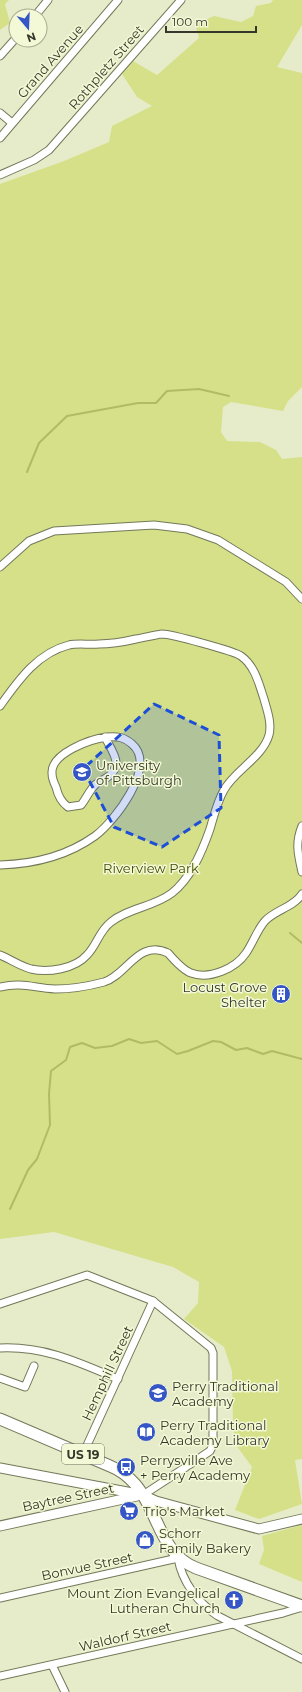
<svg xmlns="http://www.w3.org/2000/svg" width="302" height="1692" font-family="Montserrat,sans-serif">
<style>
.green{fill:#d6e089}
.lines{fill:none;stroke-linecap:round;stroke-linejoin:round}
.stream{stroke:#b1bb64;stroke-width:2}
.street-casing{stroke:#737859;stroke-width:9}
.secondary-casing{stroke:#737859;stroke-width:11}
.primary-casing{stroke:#737859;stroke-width:13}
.street{stroke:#fff;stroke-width:7}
.secondary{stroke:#fff;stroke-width:9}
.primary{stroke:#fff;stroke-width:11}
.marked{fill:#1d4ed8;fill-opacity:0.2;stroke:#1d4ed8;stroke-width:3;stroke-dasharray:8 5;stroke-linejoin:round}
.labels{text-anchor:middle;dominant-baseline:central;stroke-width:3;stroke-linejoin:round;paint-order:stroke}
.shield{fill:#f3f9d6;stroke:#6e715e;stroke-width:1}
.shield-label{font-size:12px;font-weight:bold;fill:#35372a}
.street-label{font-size:13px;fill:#35372a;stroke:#f3f9d6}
.poi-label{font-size:13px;fill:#35372a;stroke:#f3f9d6;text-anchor:start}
.park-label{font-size:13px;fill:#454a04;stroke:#f3f9d6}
</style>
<rect width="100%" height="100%" fill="#e6ecc9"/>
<!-- green -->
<g class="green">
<polygon points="0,0 9,0 5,4 10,23 0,30"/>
<polygon points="273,0 302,0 302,25 277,67 302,73 302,387 288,401 283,411 231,402 223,407 221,432 227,441 260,442 276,450 282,459 302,457 302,1459 295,1460 302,1504 259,1519 235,1510 252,1467 236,1445 233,1426 232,1371 224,1347 184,1319 198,1303 199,1282 173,1267 54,1232 0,1239 0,184 64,161 109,142 112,126 152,106 137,97 122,74 133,61 157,75 199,38 195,24 214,16 241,22 253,16 256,6 271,3"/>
<polygon points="302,1525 302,1582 259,1564 264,1550 262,1536"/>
</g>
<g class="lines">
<!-- stream -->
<g class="stream">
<polyline points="27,472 39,443 67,416 138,403 156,403 167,391 199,389 229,396"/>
<polyline points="290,933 302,943"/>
<polyline points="10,1209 28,1170 37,1159 50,1125 49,1094 51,1071 66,1060 70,1047 82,1043 95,1048 112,1046 129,1039 141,1043 157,1041 177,1054 188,1051 213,1041 221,1042 236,1050 247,1048 263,1054 272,1051 302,1059"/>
</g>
<!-- street casing -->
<g class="street-casing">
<g id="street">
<polyline points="35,16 48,0"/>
<polyline points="0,56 16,38"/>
<polyline points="0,113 12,123"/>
<polyline points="0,138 118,0"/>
<polyline points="0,175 34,160 49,150 181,0"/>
<polyline points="0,567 29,541 54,531 154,525 187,529 218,540 286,582 302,599"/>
<path d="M0,706C18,681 37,653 69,645C78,643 89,645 99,644C111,644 123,642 136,639C144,638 153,635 162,634C171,634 234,651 241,656C255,666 259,684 264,699C267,710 272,723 269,735C263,757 234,771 224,790C217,802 214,816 210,829C202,852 191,878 172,893C154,907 128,908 111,922C99,931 97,945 87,955C75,969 48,973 31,969C20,966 10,959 0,955"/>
<path d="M302,826C295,843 298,854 302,872"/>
<path d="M0,865C34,864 67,856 95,836C114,822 158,766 132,744C124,737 117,736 107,737C91,739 51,753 52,773C52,777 54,783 56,787C58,796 61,802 68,807L81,805C86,799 90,789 96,784C100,781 105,779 109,776C124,764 111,750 105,737"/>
<path d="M0,987C22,982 34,988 55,989C71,989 89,986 104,982C127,975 138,939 168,953C174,960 183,970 191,973C210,980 236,968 246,953C253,943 257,930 265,921C275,910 294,907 302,894"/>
<polyline points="0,1304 87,1275 153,1301 211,1348 213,1353 213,1445 210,1451 189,1465"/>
<path d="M0,1348C44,1346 78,1362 118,1379"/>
<polyline points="0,1378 25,1387 34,1366"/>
<polyline points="83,1454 153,1301"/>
<polyline points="143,1495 186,1467"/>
<path d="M0,1598L178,1558C182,1582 198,1603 218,1616L302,1659"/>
<polyline points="52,1665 65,1692"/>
<polyline points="0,1676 283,1613 302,1607"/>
</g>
</g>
<!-- secondary casing -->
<g class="secondary-casing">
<g id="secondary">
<polyline points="0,1468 143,1495 156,1501 259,1529 302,1519"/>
<polyline points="0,1526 137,1496"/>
</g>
</g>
<!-- primary casing -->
<g class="primary-casing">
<path id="primary" d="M0,1419L110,1466C120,1470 128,1476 135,1484C158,1510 160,1554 196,1568L302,1606"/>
</g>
<!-- street -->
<use href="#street" class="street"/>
<!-- secondary -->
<use href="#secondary" class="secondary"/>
<!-- primary -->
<use href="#primary" class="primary"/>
</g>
<!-- marked area -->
<path class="marked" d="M154,704L219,735L221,808L162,847L114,827L83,769Z"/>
<!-- icons -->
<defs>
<g id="university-disc" transform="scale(1)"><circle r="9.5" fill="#3556c7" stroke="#f3f9d6"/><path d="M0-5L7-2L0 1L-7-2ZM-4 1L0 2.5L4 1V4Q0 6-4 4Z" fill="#fff"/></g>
<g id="building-disc" transform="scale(1)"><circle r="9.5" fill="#3556c7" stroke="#f3f9d6"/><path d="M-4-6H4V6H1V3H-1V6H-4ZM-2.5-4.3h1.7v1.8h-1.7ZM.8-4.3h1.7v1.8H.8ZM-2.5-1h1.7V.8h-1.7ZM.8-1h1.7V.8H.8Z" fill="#fff"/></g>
<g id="school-disc" transform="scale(1)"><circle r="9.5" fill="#3556c7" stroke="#f3f9d6"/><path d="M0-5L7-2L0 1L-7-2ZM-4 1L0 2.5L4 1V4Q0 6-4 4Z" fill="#fff"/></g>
<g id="library-disc" transform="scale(1)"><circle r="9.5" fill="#3556c7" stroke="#f3f9d6"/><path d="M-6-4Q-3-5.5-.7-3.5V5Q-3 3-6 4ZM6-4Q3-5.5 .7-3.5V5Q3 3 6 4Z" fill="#fff"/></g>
<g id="bus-disc" transform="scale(1)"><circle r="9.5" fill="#3556c7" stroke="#f3f9d6"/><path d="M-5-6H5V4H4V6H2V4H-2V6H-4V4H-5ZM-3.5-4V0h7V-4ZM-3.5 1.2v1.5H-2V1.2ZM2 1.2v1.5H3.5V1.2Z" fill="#fff"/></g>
<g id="supermarket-disc" transform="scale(1)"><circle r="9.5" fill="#3556c7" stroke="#f3f9d6"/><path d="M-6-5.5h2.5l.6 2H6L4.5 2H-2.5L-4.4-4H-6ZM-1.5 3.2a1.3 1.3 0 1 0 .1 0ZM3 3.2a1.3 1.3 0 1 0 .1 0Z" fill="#fff"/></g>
<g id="shop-disc" transform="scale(1)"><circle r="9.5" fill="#3556c7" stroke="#f3f9d6"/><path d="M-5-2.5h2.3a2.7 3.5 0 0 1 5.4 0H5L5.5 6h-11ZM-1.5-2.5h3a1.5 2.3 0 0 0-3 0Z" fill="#fff"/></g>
<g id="church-disc" transform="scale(1)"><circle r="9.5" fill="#3556c7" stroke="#f3f9d6"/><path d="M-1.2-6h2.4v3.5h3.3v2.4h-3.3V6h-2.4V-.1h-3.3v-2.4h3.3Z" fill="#fff"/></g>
</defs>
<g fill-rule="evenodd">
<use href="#university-disc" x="82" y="772"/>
<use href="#building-disc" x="281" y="994"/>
<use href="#school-disc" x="158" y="1393"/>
<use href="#library-disc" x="146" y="1432"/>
<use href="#bus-disc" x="126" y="1467"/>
<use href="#supermarket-disc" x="129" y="1511"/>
<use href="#shop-disc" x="145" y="1540"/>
<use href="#church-disc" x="234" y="1600"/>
</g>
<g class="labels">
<!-- shield labels -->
<rect class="shield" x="62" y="1444" width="42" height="20" rx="3"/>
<g class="shield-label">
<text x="83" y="1454">US 19</text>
</g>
<!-- street labels -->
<g class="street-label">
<text transform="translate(50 61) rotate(-49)">Grand Avenue</text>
<text transform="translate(106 67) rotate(-49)">Rothpletz Street</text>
<text transform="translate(107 1373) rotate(-65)">Hemphill Street</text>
<text transform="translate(68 1497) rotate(-12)">Baytree Street</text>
<text transform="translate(87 1566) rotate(-12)">Bonvue Street</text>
<text transform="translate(125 1636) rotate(-13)">Waldorf Street</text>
</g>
<!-- poi labels -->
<g class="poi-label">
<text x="96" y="765">University<tspan x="96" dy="15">of Pittsburgh</tspan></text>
<text x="267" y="987" text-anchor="end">Locust Grove<tspan x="267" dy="15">Shelter</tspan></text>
<text x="172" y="1386">Perry Traditional<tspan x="172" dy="15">Academy</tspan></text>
<text x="160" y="1425">Perry Traditional<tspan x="160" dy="15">Academy Library</tspan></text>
<text x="140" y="1460">Perrysville Ave<tspan x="140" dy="15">+ Perry Academy</tspan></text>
<text x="143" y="1511">Trio's Market</text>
<text x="159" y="1533">Schorr<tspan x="159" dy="15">Family Bakery</tspan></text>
<text x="220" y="1593" text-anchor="end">Mount Zion Evangelical<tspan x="220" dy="15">Lutheran Church</tspan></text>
</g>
<!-- park labels -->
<g class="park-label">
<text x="151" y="868">Riverview Park</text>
</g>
</g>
<!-- north arrow -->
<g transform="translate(28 28) rotate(161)"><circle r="19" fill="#f3f9d6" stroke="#a7ab91"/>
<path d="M0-3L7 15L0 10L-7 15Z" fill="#3556c7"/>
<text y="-6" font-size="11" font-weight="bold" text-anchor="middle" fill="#35372a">N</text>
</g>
<!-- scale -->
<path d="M166 26v6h90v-6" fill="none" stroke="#35372a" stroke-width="2"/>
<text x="172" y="26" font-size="12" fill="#35372a" stroke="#f3f9d6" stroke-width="3" paint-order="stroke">100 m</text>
</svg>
